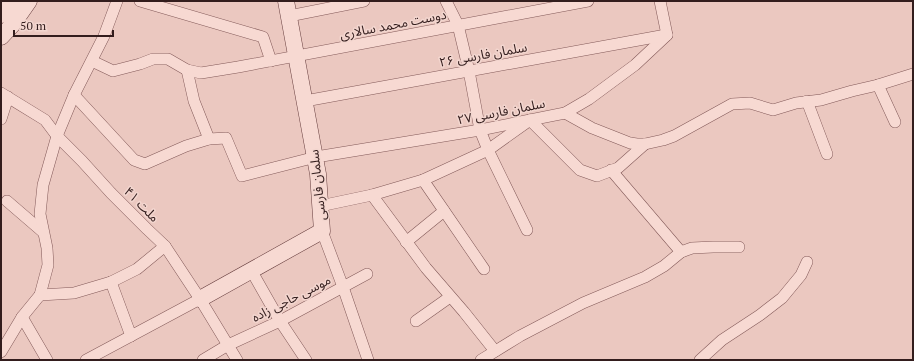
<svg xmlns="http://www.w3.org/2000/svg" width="914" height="361" font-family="'PT Serif','Noto Sans Arabic',serif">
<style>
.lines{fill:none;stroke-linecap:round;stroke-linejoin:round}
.street-casing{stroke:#835a59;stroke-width:12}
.secondary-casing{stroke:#653c3c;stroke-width:17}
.street{stroke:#f7d9d2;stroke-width:11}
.secondary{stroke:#f7d9d2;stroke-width:16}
.labels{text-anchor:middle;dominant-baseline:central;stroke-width:3;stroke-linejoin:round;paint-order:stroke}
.street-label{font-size:13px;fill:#331d1d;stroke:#f3d6cf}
</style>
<rect width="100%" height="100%" fill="#ebc8c0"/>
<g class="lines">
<!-- street casing -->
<g class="street-casing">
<g id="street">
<polyline points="140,1 263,37 271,61"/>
<polyline points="446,1 458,25 469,71 480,130 488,150 527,230"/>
<polyline points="660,1 667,35"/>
<polyline points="289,16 364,1"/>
<polyline points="92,61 113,71 140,64 153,59 168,59 187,70 201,73 238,67 588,1"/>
<polyline points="187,70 194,101 209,139"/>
<polyline points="878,85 895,122"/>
<polyline points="1,93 45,120 57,136 82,161 111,193 147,229 165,246 200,299 237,360"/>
<polyline points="74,95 134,160 145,164 186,146 209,139 226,138 242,176 316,157 480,130 565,113 589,99 635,65 667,35"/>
<polyline points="305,101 666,35"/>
<polyline points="807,101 827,154"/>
<polyline points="565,113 592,128 630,143 637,144 645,144 663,140 674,136 732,104 750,103 773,110 796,103 821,100 852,91 878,85 913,74"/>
<polyline points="1,119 8,97"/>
<polyline points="611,170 681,252"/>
<polyline points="423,180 484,269"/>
<polyline points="372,195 426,268 464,312 495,351"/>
<polyline points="7,201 43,232"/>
<polyline points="320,206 372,195 423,180 488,150 530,120 580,170 597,176 618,168 645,144"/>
<polyline points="322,231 343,287 368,360"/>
<polyline points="406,242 444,211"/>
<polyline points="251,270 280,321 306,360"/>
<polyline points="111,282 131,336"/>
<polyline points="40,295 74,293 111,282 137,269 165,246"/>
<polyline points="22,317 47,360"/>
<polyline points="416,321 450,297"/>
<polyline points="1,352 22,317 40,295 48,265 47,248 40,214 43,185 57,136 74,95 104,36 117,1"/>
<polyline points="86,360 200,299"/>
<polyline points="203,360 228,345 280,321 367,274"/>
<polyline points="481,360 520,336 583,303 645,277 664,266 681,252 692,248 713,247 739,247"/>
<polyline points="700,360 722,340 760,315 782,298 801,275 807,262"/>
</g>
</g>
<!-- secondary casing -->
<g class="secondary-casing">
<g id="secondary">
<polyline points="1,15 12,1"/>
<polyline points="1,37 13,24 29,1"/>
<polyline points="200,299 322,231 318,174 286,1"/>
</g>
</g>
<!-- street -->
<use href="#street" class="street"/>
<!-- secondary -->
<use href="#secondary" class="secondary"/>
</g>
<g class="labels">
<!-- street labels -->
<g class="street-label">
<text transform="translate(393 24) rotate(-11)">دوست محمد سالاری</text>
<text transform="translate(483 54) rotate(-10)">سلمان فارسی ۲۶</text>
<text transform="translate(501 111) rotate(-11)">سلمان فارسی ۲۷</text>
<text transform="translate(317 185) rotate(-96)">سلمان فارسی</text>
<text transform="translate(142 204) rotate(45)">ملت ۴۱</text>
<text transform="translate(291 298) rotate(-27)">موسی حاجی زاده</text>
</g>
</g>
<!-- border -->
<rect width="914" height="361" fill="none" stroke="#331d1d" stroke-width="4"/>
<!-- scale -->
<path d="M14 30v6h99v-6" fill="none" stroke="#331d1d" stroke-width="2"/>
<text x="20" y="30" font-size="12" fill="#331d1d" stroke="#f3d6cf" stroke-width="3" paint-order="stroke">50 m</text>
</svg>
